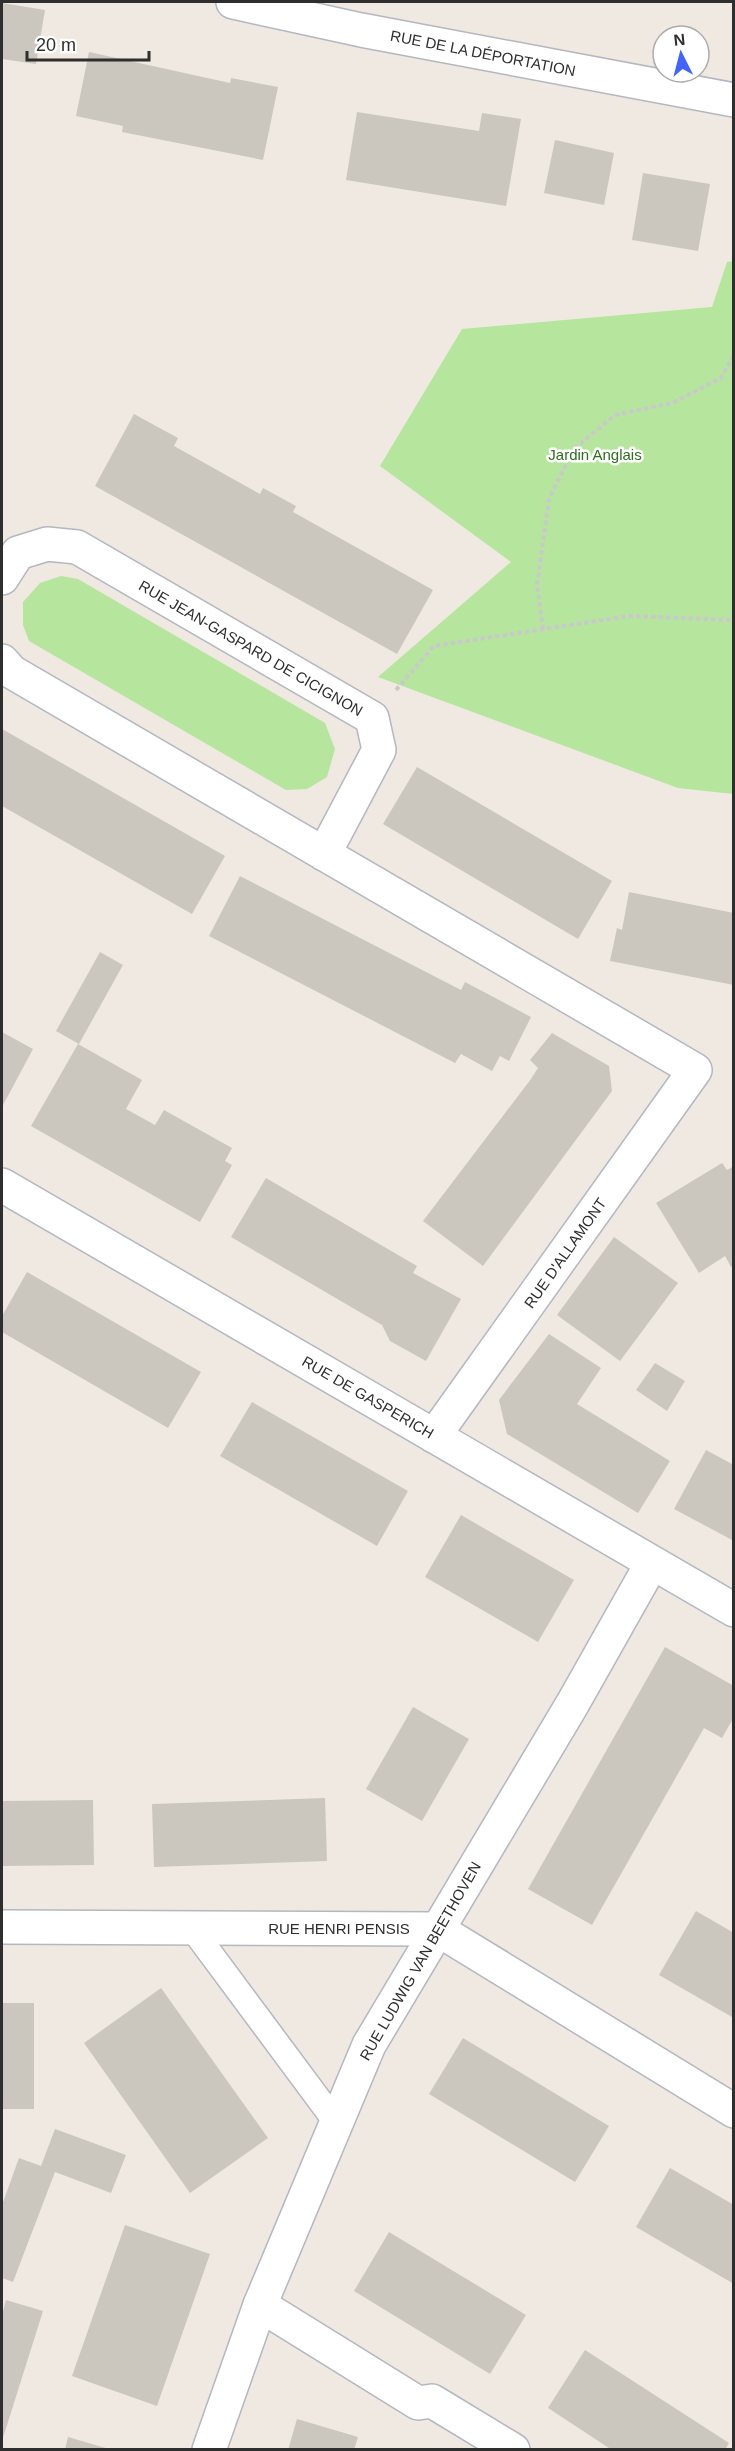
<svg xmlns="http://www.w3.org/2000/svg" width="735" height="2451" font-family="Arial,sans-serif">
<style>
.park{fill:#b6e59e}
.building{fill:#cbc7bf}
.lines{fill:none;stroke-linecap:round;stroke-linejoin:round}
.lane-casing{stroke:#b4b7c1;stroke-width:27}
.street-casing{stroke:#b4b7c1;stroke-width:36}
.secondary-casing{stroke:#b4b7c1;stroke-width:36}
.path{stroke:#c9c9c9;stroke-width:4;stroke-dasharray:4.5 3;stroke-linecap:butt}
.lane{stroke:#fff;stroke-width:24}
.street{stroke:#fff;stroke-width:33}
.secondary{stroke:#fff;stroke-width:33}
.labels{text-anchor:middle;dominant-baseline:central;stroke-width:5;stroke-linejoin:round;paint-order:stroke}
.street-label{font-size:15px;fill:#2e2e2e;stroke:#fff}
.park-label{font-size:15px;fill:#2c6e1b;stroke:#fff}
</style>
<rect width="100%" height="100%" fill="#efe9e1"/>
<!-- park -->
<g class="park">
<polygon points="733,261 733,794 678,788 378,677 511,562 380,466 462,329 712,307 727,262"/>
<polygon points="61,576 78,579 325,723 335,749 327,777 307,789 286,790 29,641 23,625 23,602 40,583"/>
</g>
<!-- building -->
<g class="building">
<polygon points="2,3 45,10 36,64 2,59"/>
<polygon points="89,52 230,83 231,78 278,87 263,160 122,132 123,126 76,116"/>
<polygon points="357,112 479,131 482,113 521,119 506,206 346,180"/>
<polygon points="555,140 614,153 604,205 544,193"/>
<polygon points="643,173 710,184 698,251 632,240"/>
<polygon points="134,414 178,438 174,446 260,494 263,488 296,506 293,512 433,590 397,654 95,486"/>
<polygon points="2,729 225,856 192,914 2,806"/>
<polygon points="417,767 612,881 578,939 383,824"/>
<polygon points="240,876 461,990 465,982 531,1017 509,1061 500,1056 492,1071 461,1054 455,1063 209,936"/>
<polygon points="629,892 734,913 734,985 610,961 617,928 622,930"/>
<polygon points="100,952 123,965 79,1044 56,1031"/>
<polygon points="2,1032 33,1049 2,1107"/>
<polygon points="552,1033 609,1066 612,1091 483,1266 423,1221 531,1079 538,1068 530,1060"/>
<polygon points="78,1044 142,1080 126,1109 155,1125 164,1110 232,1148 225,1161 232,1165 200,1222 31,1126"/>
<polygon points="722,1163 727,1170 734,1166 734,1265 731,1267 725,1256 699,1273 656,1203"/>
<polygon points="266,1178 417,1266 413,1273 461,1299 426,1361 390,1341 382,1325 231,1237"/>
<polygon points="614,1237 678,1283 620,1361 557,1315"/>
<polygon points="27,1272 201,1372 168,1428 2,1332 2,1316"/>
<polygon points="549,1334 601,1368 577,1404 670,1461 638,1513 507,1434 499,1400"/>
<polygon points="655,1363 685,1381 667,1411 636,1390"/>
<polygon points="252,1402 408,1491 377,1546 220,1456"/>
<polygon points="706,1450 734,1465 734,1541 674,1509"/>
<polygon points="461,1515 574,1580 538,1642 425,1577"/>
<polygon points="665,1647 734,1686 734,1717 722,1738 704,1728 592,1925 528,1889"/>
<polygon points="413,1707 469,1739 422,1821 366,1789"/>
<polygon points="325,1798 327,1861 154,1867 152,1804"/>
<polygon points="93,1800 94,1865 2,1866 2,1801"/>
<polygon points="696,1911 734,1933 732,2017 659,1975"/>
<polygon points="161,1988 268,2138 190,2193 84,2043"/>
<rect x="2" y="2003" width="32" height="106"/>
<polygon points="463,2038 609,2126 575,2182 429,2094"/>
<polygon points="55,2129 126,2155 111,2193 55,2172 13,2282 2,2278 2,2205 19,2158 41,2166"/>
<polygon points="670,2168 734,2205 734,2284 636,2227"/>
<polygon points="125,2225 210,2254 157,2406 72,2376"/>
<polygon points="389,2232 526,2315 490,2374 354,2291"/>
<polygon points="6,2300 43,2311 2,2441 2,2315"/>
<polygon points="585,2350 729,2443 725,2450 612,2450 548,2408"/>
<polygon points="297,2419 358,2437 354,2450 288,2450"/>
<polygon points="68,2437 109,2449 108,2450 65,2450"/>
</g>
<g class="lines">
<!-- lane casing -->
<g class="lane-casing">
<polyline id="lane" points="191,1927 335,2121"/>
</g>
<!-- street casing -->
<g class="street-casing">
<g id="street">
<polyline points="2,578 18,553 47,544 77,547 372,718 379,750 324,854"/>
<polyline points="2,661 12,672 695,1070 434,1436"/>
<polyline points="2,1927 437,1929 734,2111"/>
<polyline points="260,2305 418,2403 432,2401 513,2450"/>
<polyline points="209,2450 260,2305 369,2045 573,1703 652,1563"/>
</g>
</g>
<!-- secondary casing -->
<g class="secondary-casing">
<g id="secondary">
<polyline points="233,2 361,30 734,100"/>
<polyline points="2,1185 734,1610"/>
</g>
</g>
<!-- path -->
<g class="path">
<polyline points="543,629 537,585 549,499 574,449 615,415 672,403 721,378 734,355"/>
<polyline points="396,690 434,646 629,616 734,620"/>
</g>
<!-- lane -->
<use href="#lane" class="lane"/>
<!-- street -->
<use href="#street" class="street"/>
<!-- secondary -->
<use href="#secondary" class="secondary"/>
</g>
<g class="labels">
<!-- street labels -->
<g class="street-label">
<text transform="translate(483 53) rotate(11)">RUE DE LA DÉPORTATION</text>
<text transform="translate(251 648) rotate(30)">RUE JEAN-GASPARD DE CICIGNON</text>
<text transform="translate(565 1253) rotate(-55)">RUE D'ALLAMONT</text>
<text transform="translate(368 1397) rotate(30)">RUE DE GASPERICH</text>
<text x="339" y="1928">RUE HENRI PENSIS</text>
<text transform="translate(420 1961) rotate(-60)">RUE LUDWIG VAN BEETHOVEN</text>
</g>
<!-- park labels -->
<g class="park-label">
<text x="595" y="454">Jardin Anglais</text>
</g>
</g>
<!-- border -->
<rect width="735" height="2451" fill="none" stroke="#2e2e2e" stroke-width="6"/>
<!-- north arrow -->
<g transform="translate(681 54) rotate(354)"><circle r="28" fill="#ffffff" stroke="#ababab" stroke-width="1.5"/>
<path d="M0-4.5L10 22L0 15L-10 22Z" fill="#4264fb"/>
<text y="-9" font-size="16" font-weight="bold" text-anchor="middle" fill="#2e2e2e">N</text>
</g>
<!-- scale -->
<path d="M27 51v9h122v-9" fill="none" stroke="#2e2e2e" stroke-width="3"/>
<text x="36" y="51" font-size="18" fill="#2e2e2e" stroke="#ffffff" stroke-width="4.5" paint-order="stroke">20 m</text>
</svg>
